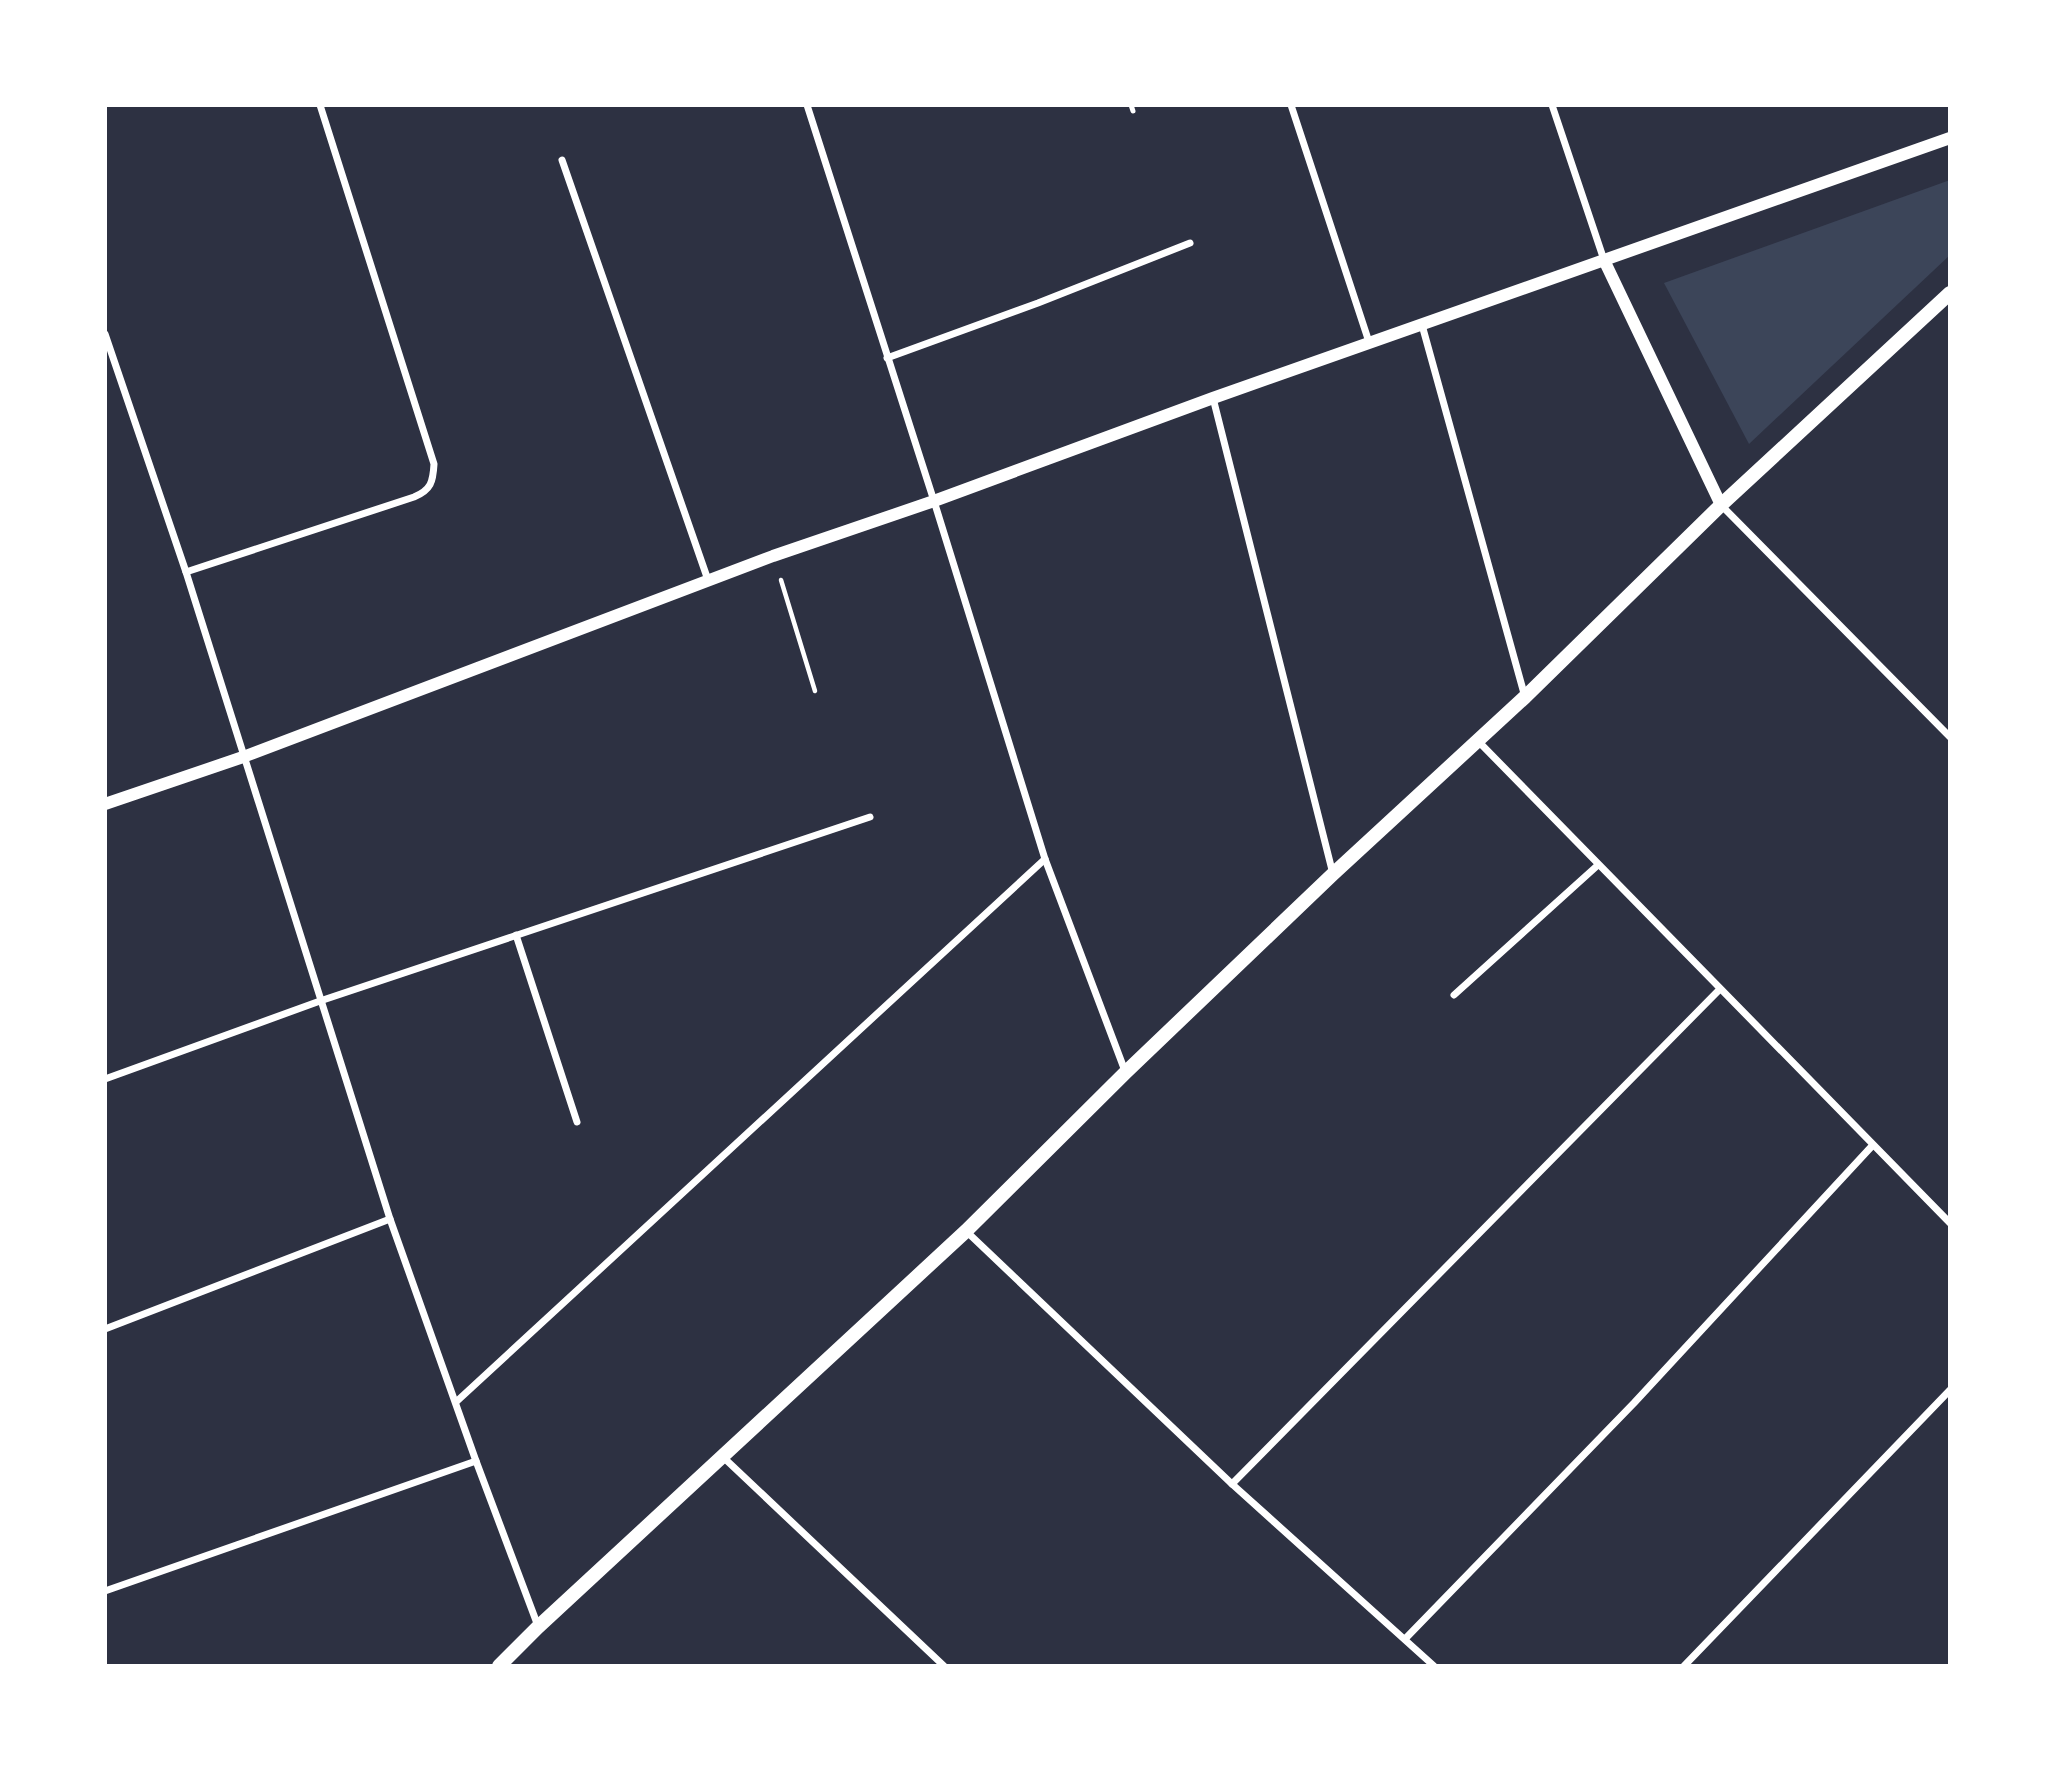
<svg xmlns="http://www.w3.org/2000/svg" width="2055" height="1771" font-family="Cabin,sans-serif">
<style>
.green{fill:#3c4559}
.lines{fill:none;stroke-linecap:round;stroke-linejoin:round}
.path{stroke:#fff;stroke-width:4.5}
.service{stroke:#fff;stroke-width:5}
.minor{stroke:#fff;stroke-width:7}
.tertiary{stroke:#fff;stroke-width:12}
.secondary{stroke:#fff;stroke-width:14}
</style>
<rect width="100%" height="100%" fill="#2d3142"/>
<!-- green -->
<polygon class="green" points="1950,180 1950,255 1749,444 1664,283"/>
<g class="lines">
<!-- path -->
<polyline class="path" points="781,580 815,691"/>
<!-- service -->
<polyline class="service" points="1131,105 1133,111"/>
<!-- minor -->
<g class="minor">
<polyline points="807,105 934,501 1045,859 1125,1071"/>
<polyline points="1291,105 1369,342"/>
<polyline points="1552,105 1604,260"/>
<polyline points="562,160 708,580"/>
<polyline points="1422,325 1525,697"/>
<polyline points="105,334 186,572 390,1219 476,1461 538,1626"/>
<polyline points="887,358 1038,303 1190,243"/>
<polyline points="1213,398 1333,874"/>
<polyline points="1721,505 1950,737"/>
<path d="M186,572L414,497C431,490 433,482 434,464L320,105"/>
<polyline points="1478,741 1950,1223"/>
<polyline points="516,935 577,1122"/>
<polyline points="1454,995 1598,865"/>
<polyline points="105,1079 320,1001 870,817"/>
<polyline points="966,1231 1232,1484 1434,1666"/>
<polyline points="105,1329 390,1219"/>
<polyline points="456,1402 1045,859"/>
<polyline points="723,1457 944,1666"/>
<polyline points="1232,1484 1720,989"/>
<polyline points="105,1591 476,1461"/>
<polyline points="1405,1639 1634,1403 1872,1146"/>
<polyline points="1684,1666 1950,1390"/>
</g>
<!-- tertiary -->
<g class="tertiary">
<polyline points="1604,260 1721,505"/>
<polyline points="105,804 243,757 773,556 934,501 1213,398 1950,138"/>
</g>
<!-- secondary -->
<polyline class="secondary" points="499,1666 538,1627 966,1231 1126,1072 1333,874 1525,697 1721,505 1950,293"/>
</g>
<!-- border -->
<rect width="2055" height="1771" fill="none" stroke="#ffffff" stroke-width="214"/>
</svg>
